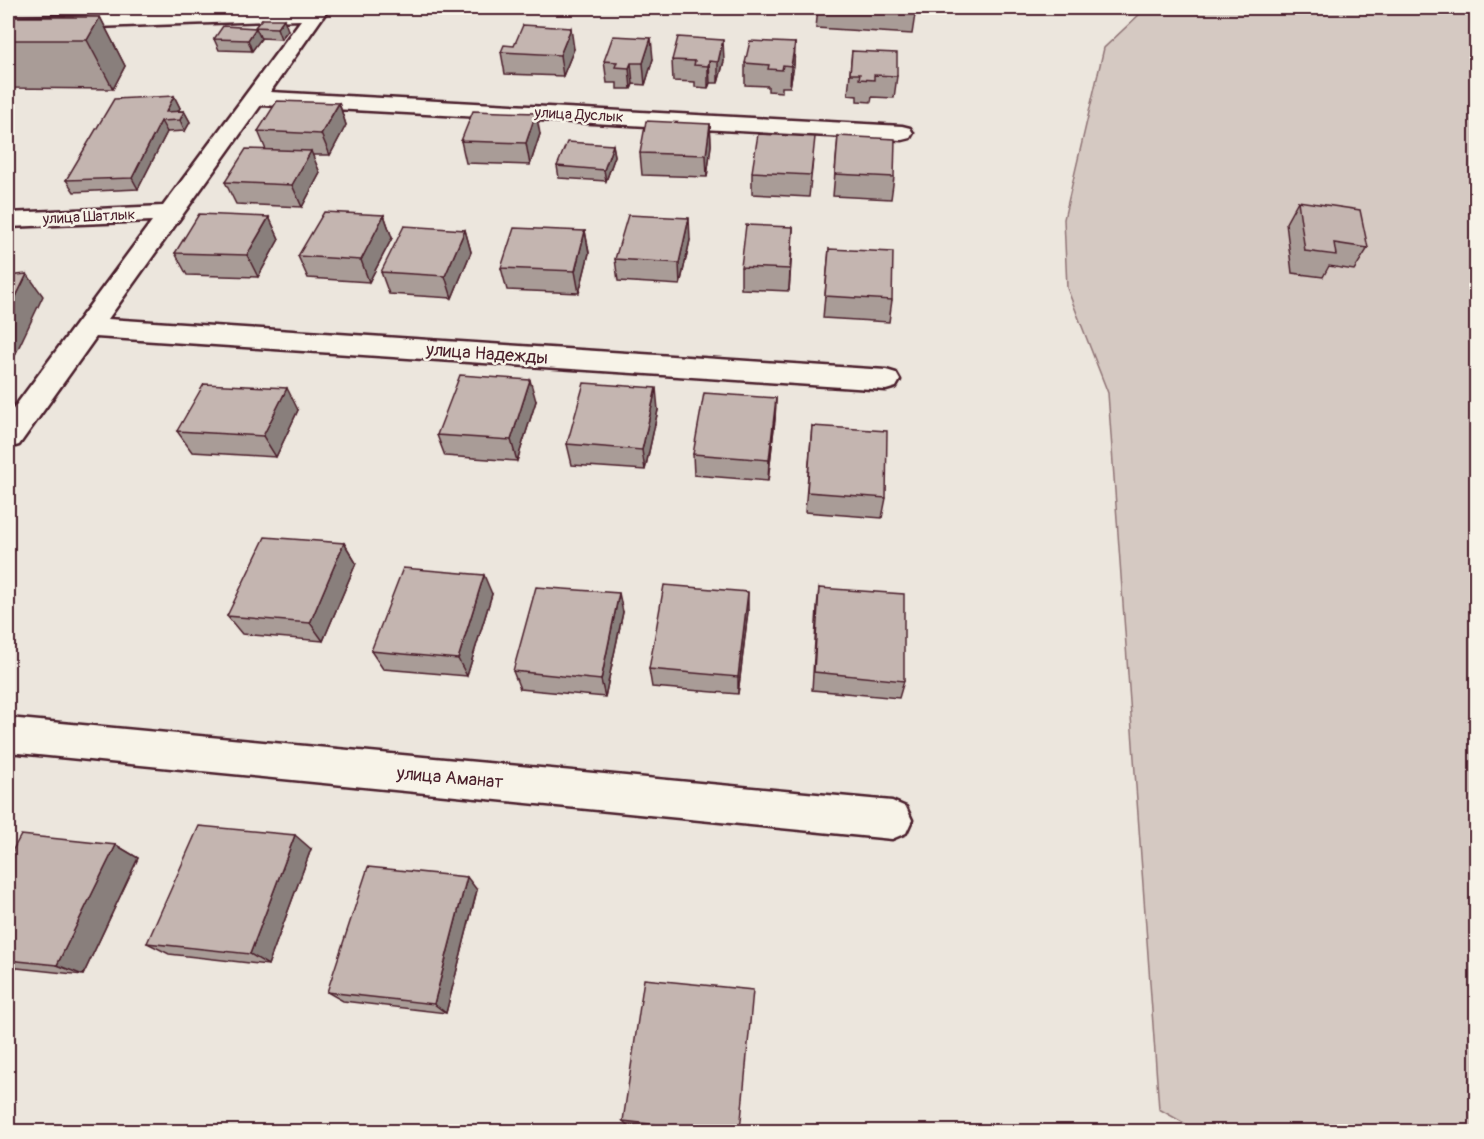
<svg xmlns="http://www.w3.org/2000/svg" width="1484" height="1139" font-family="Pangolin,sans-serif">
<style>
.green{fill:#d5c9c2;stroke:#907476;stroke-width:1.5}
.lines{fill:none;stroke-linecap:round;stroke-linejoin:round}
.street-casing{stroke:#4a1f2b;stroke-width:5}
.street{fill:#f7f3e8;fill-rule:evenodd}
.wall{fill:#a99c97;stroke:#4a1f2b;stroke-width:1.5}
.shaded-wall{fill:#897f7b;stroke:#4a1f2b;stroke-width:1.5}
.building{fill:#c4b5b0;stroke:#4a1f2b;stroke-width:1.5}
.labels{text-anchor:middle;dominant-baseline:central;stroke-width:5;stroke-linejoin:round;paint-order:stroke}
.far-street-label{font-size:15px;fill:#4a1f2b;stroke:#f7f3e8}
.street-label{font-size:18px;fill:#4a1f2b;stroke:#f7f3e8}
</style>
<rect width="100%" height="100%" fill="#ece6dd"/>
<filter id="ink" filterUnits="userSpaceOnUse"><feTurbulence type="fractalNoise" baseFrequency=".0167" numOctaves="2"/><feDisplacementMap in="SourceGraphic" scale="12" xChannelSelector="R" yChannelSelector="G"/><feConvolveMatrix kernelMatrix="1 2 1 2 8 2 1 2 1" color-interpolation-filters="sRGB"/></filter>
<g filter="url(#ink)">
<!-- green -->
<polygon class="green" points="1157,8 1476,8 1476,1131 1198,1131 1159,1109 1108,393 1067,288 1064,219 1104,48 1141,13"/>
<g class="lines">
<!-- street casing -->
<g class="street-casing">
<g id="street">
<polygon points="329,8 270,92 902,126 910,128 913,133 910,138 902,140 261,105 108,319 886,370 896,373 900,380 896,387 886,390 96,337 19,445 8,448 8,416 152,221 8,227 8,213 163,206 301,20 8,30 8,18"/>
<polygon points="8,718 892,801 906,807 912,820 906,833 892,839 8,752"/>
</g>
</g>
<!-- street -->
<use href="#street" class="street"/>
</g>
<!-- wall -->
<g class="wall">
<polygon points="818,8 916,8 912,34 816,28"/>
<polygon points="8,17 100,17 125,66 113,89 8,88"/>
<polygon points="262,19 288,30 281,39 261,38 252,51 219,50 214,39 255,28"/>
<polygon points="795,43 794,65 790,87 782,87 782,92 768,91 768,86 745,85 745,63"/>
<polygon points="514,46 574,49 563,76 505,74 501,52"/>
<polygon points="852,51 897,76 894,98 872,97 871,102 857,101 857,96 848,95"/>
<polygon points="653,59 645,85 633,84 631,89 617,89 617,83 607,83 604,61"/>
<polygon points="672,60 724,61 718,83 710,83 708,88 695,87 695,82 673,81"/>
<polygon points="174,96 180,108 178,111 184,111 190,122 185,131 167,132 138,189 74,192 66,180"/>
<polygon points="339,103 346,125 330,155 312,155 320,173 302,207 236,204 225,182 266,150 258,131"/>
<polygon points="710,124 711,145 707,177 642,175 640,153"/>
<polygon points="540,134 530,165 466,163 461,141"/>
<polygon points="838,136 894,177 891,199 833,196"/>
<polygon points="613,145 615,156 606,181 559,178 557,166"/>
<polygon points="813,159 809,197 752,194 752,172"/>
<polygon points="1298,201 1368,248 1354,270 1329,266 1323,277 1292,273 1286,223"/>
<polygon points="384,215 392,238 369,282 308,278 298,256"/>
<polygon points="269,217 279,239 258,277 187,275 175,253"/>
<polygon points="793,227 789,291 741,289 741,267"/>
<polygon points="465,230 471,252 452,298 389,294 381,272"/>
<polygon points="585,231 589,253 579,293 507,290 501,268"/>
<polygon points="690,240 680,285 618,281 615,259"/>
<polygon points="829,249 892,300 889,322 823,318"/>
<polygon points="776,398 775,419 768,481 694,475 693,454"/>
<polygon points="536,401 517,461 445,456 437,435"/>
<polygon points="298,410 276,457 192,452 177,431"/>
<polygon points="658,410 645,470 572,465 567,444"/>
<polygon points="812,426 886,498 882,518 805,512"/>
<polygon points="344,543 356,563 323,641 242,634 227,616"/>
<polygon points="819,588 904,681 899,698 812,690 817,607"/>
<polygon points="492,594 467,676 383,669 371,651"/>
<polygon points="748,611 738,694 652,687 649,669"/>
<polygon points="623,612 605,697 520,689 513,671"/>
<polygon points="116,845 138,858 83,975 8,967 8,859"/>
<polygon points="311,849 268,965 169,954 147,943"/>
<polygon points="477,890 446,1013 343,1001 327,992"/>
<polygon points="623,1121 740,1131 678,1131 628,1126"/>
</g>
<!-- shaded-wall -->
<g class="shaded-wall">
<polygon points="100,17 125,66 113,89 87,40"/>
<polygon points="284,19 288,30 281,39 277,28"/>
<polygon points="256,28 261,39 252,51 248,40"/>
<polygon points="571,28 574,49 563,76 560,55"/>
<polygon points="651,38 653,59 645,85 643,63"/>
<polygon points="723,40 724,61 718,83 718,62"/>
<polygon points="795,43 794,65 790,87 791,66"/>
<polygon points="709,61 710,83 708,88 708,66"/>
<polygon points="631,63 633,84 631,89 629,68"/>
<polygon points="174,96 180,108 173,120 166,112"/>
<polygon points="339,103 346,125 330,155 321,134"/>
<polygon points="184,111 190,122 185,131 180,120"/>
<polygon points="536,113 540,134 530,165 526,143"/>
<polygon points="161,121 167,132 138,189 132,178"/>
<polygon points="710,124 711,145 707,177 706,155"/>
<polygon points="613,145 615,156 606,181 604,170"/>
<polygon points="311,151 320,173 302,207 292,185"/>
<polygon points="384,215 392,238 369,282 361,260"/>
<polygon points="269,217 279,239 258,277 247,255"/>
<polygon points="689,218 690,240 680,285 679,263"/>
<polygon points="793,227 792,249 789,291 790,269"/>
<polygon points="465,230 471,252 452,298 445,276"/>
<polygon points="585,231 589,253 579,293 575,271"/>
<polygon points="27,274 43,296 8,370 8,313"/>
<polygon points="530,380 536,401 517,461 511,440"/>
<polygon points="287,388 298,410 276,457 263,436"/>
<polygon points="656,388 658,410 645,470 642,450"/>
<polygon points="776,398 775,419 768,481 769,460"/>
<polygon points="344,543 356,563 323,641 310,623"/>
<polygon points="484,575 492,594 467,676 458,659"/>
<polygon points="748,592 748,611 738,694 738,677"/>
<polygon points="619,593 623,612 605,697 601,680"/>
<polygon points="295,835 311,849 268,965 250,954"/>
<polygon points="116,845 138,858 83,975 57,965"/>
<polygon points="467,877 477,890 446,1013 434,1004"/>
</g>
<!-- building -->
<g class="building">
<polygon points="836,8 916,8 915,12"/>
<polygon points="8,17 100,17 87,40 8,40"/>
<polygon points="262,19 284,19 277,28 255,27"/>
<polygon points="523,25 571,28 560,55 501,52 504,45 514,46"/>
<polygon points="223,26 256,28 248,40 214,39"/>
<polygon points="613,36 651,38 643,63 631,63 629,68 615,67 617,62 604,61"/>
<polygon points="678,37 723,40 718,62 709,61 708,66 694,65 695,61 672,60"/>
<polygon points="750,41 795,43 791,66 783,65 782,70 768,69 769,65 745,63"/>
<polygon points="852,51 897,53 897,76 874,75 874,80 859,79 860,74 850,74"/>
<polygon points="174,96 166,112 184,111 180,120 161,121 132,178 66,180 114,99"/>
<polygon points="277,101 339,103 321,134 258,131"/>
<polygon points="473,111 536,113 526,143 461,141"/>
<polygon points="646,121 710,124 706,155 640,153"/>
<polygon points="758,134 815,137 811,175 752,172"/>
<polygon points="838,136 895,139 894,177 835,174"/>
<polygon points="567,142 613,145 604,170 557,166"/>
<polygon points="246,149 311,151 292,185 225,182"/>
<polygon points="1298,201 1360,210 1368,248 1334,243 1336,255 1305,251"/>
<polygon points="324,212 384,215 361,260 298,256"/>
<polygon points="199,214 269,217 247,255 175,253"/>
<polygon points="628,215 689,218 679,263 615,259"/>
<polygon points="746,225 793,227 790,269 741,267"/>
<polygon points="404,226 465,230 445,276 381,272"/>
<polygon points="514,228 585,231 575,271 501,268"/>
<polygon points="829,249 893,252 892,300 825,296"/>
<polygon points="27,274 8,313 8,276"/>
<polygon points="460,375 530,380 511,440 437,435"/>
<polygon points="584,383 656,388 642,450 567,444"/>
<polygon points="204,384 287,388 263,436 177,431"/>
<polygon points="704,393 776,398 769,460 693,454"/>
<polygon points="812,426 887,431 886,498 807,492"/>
<polygon points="265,537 344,543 310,623 227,616"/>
<polygon points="403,568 484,575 458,659 371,651"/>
<polygon points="664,585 748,592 738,677 649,669"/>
<polygon points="536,587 619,593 601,680 513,671"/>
<polygon points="819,588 904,594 904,681 814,672"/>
<polygon points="199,826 295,835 250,954 147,943"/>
<polygon points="21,835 116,845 57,965 8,960 8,859"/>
<polygon points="368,867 467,877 434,1004 327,992"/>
<polygon points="644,979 753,990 740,1131 714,1131 623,1121"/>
</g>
</g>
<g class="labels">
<!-- far-street labels -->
<g class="far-street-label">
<text transform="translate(579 115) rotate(3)">улица Дуслык</text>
<text transform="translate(89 217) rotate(-3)">улица Шатлык</text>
</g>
<!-- street labels -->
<g class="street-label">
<text transform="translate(487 354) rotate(4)">улица Надежды</text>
<text transform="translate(450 778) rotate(5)">улица Аманат</text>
</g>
</g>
<!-- margin -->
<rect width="1484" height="1139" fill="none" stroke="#f7f3e8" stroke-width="30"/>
<rect x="15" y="15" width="1454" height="1109" fill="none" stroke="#4a1f2b" stroke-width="2" filter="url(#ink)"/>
</svg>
